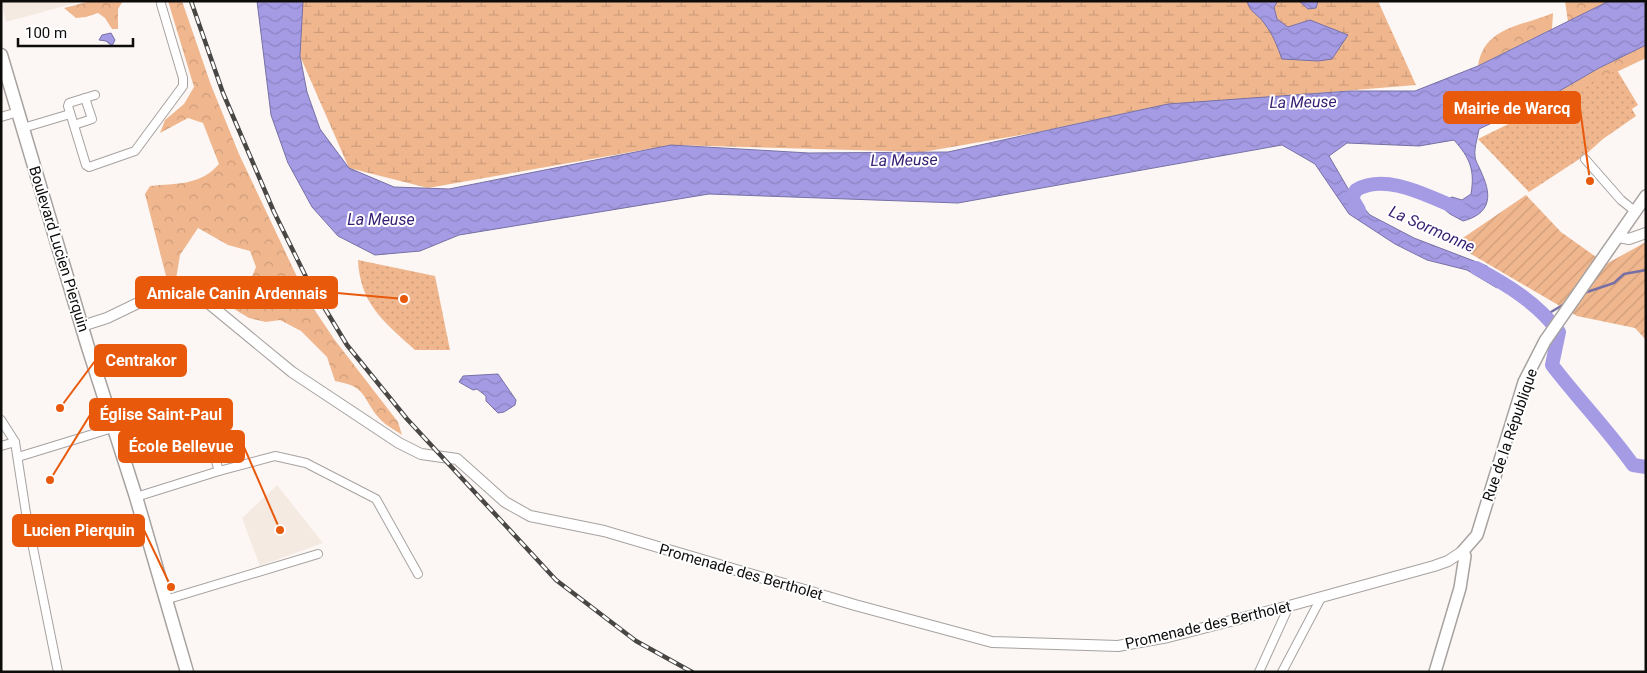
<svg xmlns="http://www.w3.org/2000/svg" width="1647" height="673" font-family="Roboto,sans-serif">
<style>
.built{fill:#f5eae2}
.forest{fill:url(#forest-crowns)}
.wetland{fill:url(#wetland-marsh)}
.park{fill:url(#park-dots)}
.garden{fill:url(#garden-furrows)}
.water{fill:url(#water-waves);stroke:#7770a4}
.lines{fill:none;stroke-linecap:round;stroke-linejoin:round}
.stream{stroke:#7770a4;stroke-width:2.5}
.river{stroke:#a59be5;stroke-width:14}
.minor-casing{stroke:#a7a2a0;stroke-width:10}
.tertiary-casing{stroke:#a7a2a0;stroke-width:12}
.secondary-casing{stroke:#a7a2a0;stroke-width:14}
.primary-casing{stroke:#a7a2a0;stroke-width:15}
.minor{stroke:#fff;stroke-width:8}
.tertiary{stroke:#fff;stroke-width:10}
.secondary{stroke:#fff;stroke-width:11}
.primary{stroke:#fff;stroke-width:12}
.rail-casing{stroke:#494746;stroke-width:4.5}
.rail{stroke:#fff;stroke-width:2.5;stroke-dasharray:8;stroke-linecap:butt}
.labels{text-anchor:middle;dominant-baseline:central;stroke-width:4;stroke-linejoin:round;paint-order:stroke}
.street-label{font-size:15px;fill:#0d0c0b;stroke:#fff}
.water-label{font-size:16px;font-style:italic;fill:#361e73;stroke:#fff}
.leader{fill:none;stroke:#e8590c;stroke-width:2}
.callout-dot{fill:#e8590c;stroke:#fff;stroke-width:2}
.callout{fill:#e8590c;stroke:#e8590c;stroke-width:2}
.callout-label{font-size:16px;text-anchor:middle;font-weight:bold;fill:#fff}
</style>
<defs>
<pattern id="forest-crowns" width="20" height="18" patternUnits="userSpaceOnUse" patternTransform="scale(1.25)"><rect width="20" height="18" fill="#f0b78f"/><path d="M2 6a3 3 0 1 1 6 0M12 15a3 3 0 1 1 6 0" fill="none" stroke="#cd9c7a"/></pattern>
<pattern id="wetland-marsh" width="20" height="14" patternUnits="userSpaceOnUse" patternTransform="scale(1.25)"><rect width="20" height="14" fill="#f0b78f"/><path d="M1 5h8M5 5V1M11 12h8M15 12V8" fill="none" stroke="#cd9c7a"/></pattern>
<pattern id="park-dots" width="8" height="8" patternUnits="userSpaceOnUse" patternTransform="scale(1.25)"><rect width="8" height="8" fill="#f0b78f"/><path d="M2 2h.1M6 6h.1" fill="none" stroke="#cd9c7a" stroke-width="1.8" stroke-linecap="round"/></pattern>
<pattern id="garden-furrows" width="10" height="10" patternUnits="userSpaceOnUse" patternTransform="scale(1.25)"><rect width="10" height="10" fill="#f0b78f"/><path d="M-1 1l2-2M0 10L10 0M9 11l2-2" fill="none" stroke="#cd9c7a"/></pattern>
<pattern id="water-waves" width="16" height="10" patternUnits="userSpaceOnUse" patternTransform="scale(1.25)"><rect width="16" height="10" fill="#a59be5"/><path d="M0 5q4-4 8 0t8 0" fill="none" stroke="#8d84c3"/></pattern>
</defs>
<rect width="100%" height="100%" fill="#fcf7f4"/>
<!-- built -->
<g class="built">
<polygon points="1,1 83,1 6,22"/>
<polygon points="277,485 323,543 260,566 242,518"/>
</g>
<!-- forest -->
<g class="forest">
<polygon points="91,1 123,1 118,9 118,29 112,29 105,18 98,13 86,17 76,18 64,8"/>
<path d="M168,1H182L211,85L239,154L308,300L334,339L398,422L402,435C395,430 385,425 379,418C361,397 368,387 335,381L327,357L301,331L280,320L266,322L249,318L229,306L233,297L249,284L256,267L250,251L228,245L198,228L180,255L176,279L167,280L145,194L150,186C176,183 200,186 219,164L203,123L188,118L160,133L165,120L184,104L194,87Z"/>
<polygon points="1565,1 1610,1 1568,22"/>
<path d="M1553,13L1552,29L1478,66C1484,26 1524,26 1553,13Z"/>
<polygon points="1646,45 1646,58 1564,97 1556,93 1599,68"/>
</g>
<!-- wetland -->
<polygon class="wetland" points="302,1 1378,1 1416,85 1258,98 1135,111 1043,131 923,152 671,145 428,188 349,168 300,56"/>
<!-- park -->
<g class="park">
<polygon points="1617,70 1638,105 1632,109 1636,116 1603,139 1584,156 1529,192 1478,139"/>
<path d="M358,260L435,276L450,350H415C384,322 360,304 358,260Z"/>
</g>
<!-- garden -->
<polygon class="garden" points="1526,195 1561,232 1606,264 1646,242 1646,340 1635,328 1577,316 1454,244"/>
<!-- water -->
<g class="water">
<path d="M257,1H303L300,56L307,92L320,129L349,168L394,187L449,189L671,145L809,153L948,152L1168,104L1350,91H1415L1478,66L1609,1H1646V45L1599,68L1556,93L1479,129C1478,137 1474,147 1475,156C1475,161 1480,168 1482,174C1493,198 1489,214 1463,221L1450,214L1438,204L1452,197L1462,200L1471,194C1475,170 1470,158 1454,140L1419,146L1347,143L1329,156L1350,192L1370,215L1414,238L1487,266L1497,288L1467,270L1427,260L1395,244L1349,214L1315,164L1282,145L958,203L709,194L459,235L420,251L375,255L338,236L312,207L288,163L271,115Z"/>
<path d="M1247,1H1278L1274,7L1277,19L1288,27L1310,20L1348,35L1332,59L1318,61L1282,59C1277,46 1273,34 1264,23C1258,14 1250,13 1247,1Z"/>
<polygon points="1299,1 1318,1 1316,8 1308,9"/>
<polygon points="111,33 115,40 112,46 106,41 99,40 102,35"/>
<polygon points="498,374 516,400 515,405 504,412 498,413 486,401 486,396 477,389 473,390 459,382 463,376"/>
</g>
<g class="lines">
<!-- stream -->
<g class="stream">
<polyline points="1584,293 1614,283 1624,274 1646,270"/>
<polyline points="1546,315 1566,303"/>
</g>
<!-- river -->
<g class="river">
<path d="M1359,210L1352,198L1356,190C1388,172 1430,198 1460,209"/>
<path d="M1476,268C1508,285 1537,303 1559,332L1552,365C1578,399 1608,430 1633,465L1646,467"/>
</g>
<!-- minor casing -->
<g class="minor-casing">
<g id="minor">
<polyline points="95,95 69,103 68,106 86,165 89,167 135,151 183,86 183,78 161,4"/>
<polyline points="1,117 18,112"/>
<polyline points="74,125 92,119 85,98"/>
<polyline points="23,128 70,114"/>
<polyline points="1585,159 1621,200 1636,212"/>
<polyline points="1,420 15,442 26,513 58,672"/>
<polyline points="1,446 15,442"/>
<polyline points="18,457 191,404 199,407 219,471"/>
<polyline points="136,497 219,471 275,456 306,463 376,499 418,574"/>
<polyline points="165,600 318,554"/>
<polyline points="1259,672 1289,606"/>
<polyline points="1282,672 1321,598"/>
</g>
</g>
<!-- tertiary casing -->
<g class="tertiary-casing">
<g id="tertiary">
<polyline points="1619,237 1629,239 1646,233"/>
<polyline points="82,326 107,318 165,290 183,291 207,302 292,372 399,443 421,454 457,459 505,502 530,516 604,531 855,605 992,642 1118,646 1168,637 1289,606 1434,566 1448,561 1463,551"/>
</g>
</g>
<!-- secondary casing -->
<g class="secondary-casing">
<polyline id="secondary" points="1435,672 1460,588 1465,556 1463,551 1477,535 1524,382 1545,341 1646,196"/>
</g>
<!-- primary casing -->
<g class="primary-casing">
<polyline id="primary" points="1,55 87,344 136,497 187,672"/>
</g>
<!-- minor -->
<use href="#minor" class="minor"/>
<!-- tertiary -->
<use href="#tertiary" class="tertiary"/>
<!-- secondary -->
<use href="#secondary" class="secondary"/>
<!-- primary -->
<use href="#primary" class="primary"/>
<!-- rail casing -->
<g class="rail-casing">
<polyline id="rail" points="191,1 223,93 274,212 307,279 347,345 407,419 556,580 636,641 692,672"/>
</g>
<!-- rail -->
<use href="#rail" class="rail"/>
</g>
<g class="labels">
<!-- street labels -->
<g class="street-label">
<text transform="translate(59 249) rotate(73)">Boulevard Lucien Pierquin</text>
<text transform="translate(1510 435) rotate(-71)">Rue de la République</text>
<text transform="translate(741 572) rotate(16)">Promenade des Bertholet</text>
<text transform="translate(1208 625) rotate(-13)">Promenade des Bertholet</text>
</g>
<!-- water labels -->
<g class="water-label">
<text transform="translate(1303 102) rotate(-1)">La Meuse</text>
<text transform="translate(904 160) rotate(-1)">La Meuse</text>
<text x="381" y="219">La Meuse</text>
<text transform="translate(1432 229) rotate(24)">La Sormonne</text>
</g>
</g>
<!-- callouts -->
<path class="leader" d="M1590 181L1580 108M404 299L337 293M60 408L95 361M50 480L90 415M280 530L244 447M171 587L144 530"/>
<g class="callout-dot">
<circle cx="1590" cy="181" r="5"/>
<circle cx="404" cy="299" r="5"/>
<circle cx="60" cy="408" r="5"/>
<circle cx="50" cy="480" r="5"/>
<circle cx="280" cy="530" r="5"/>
<circle cx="171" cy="587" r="5"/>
</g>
<g class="callout">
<rect x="1444" y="92" width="136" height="31" rx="5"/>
<rect x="136" y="277" width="201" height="31" rx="5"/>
<rect x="95" y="345" width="91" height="31" rx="5"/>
<rect x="90" y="399" width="142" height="31" rx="5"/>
<rect x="119" y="431" width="125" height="31" rx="5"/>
<rect x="13" y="515" width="131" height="31" rx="5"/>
</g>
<g class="callout-label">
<text x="1512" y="114">Mairie de Warcq</text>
<text x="237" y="299">Amicale Canin Ardennais</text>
<text x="141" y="366">Centrakor</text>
<text x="161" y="420">Église Saint-Paul</text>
<text x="181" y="452">École Bellevue</text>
<text x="79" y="536">Lucien Pierquin</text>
</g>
<!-- border -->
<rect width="1647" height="673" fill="none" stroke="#0d0c0b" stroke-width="5"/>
<!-- scale -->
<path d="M18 38v8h115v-8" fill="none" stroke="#0d0c0b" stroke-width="2.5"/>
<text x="25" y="38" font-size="15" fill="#0d0c0b" stroke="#ffffff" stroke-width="4" paint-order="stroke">100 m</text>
</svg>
